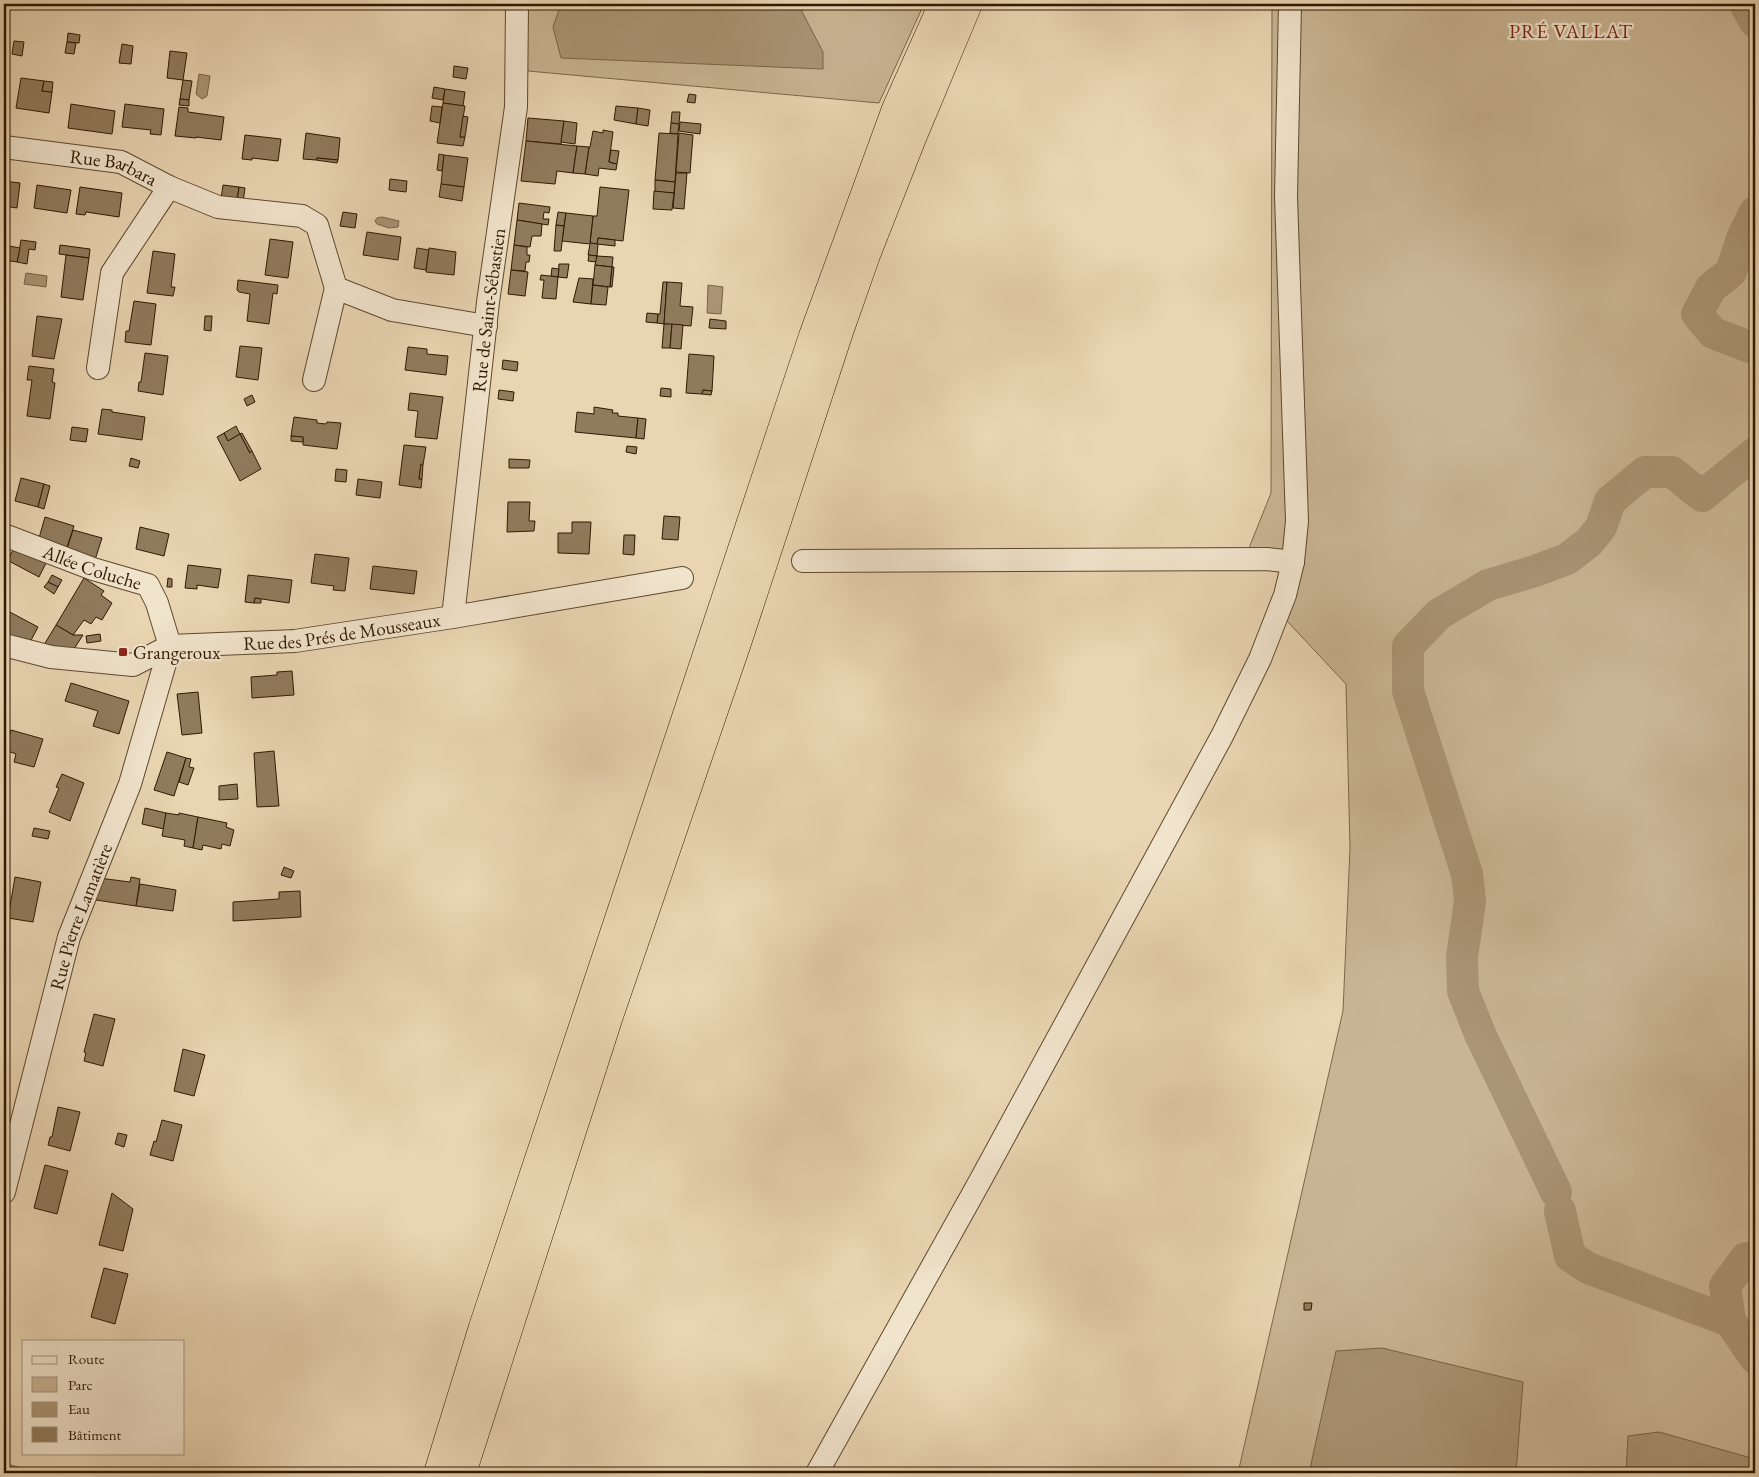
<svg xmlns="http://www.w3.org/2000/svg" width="1759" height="1477" font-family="'EB Garamond',serif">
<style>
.green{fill:#c9b594;stroke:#7c674a}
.water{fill:#aa9575;stroke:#796346}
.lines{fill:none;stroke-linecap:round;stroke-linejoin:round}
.river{stroke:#aa9575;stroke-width:32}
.building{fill:#907b5d;stroke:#2f1900}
.minor-casing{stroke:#5e482c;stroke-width:24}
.highway-casing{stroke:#2f1900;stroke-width:29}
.minor{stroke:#f1e4cd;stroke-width:22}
.highway{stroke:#e9d5b2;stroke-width:28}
.poi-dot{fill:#8f2418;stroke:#f1e4cd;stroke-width:2}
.labels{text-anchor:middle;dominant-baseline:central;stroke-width:4.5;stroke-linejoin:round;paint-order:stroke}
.street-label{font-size:19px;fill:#2f1900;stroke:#f1e4cd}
.poi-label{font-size:19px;fill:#2f1900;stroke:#f1e4cd;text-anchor:start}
.neighbourhood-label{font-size:20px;letter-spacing:1px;fill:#7a1f14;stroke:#f1e4cd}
</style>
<rect width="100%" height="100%" fill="#e9d5b2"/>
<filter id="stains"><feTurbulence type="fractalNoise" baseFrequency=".004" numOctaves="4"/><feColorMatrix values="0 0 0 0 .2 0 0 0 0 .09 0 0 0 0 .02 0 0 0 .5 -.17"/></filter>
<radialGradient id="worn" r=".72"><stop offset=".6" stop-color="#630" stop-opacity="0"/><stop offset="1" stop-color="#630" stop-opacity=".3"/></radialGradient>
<!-- green -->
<g class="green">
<path d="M532,4H924L879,103L528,71C526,52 518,20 532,4Z"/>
<polygon points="1272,4 1755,4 1755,1473 1238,1473 1343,1011 1350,848 1346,684 1272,605 1283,554 1249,548 1271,493"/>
<polygon points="4,1463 38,1473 39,1473 4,1473"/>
</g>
<!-- water -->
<g class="water">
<polygon points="561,4 798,4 823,52 823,69 561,58 553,27"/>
<polygon points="199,74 210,76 207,96 202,99 196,94"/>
<polygon points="382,217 399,221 398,227 389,228 377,224 375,221 377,218"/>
<polygon points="26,273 47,276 46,287 24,284"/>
<polygon points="708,285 723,287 721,314 707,313"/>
<polygon points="1382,1348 1523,1382 1516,1473 1309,1473 1336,1351"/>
<polygon points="1659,1432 1755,1459 1755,1473 1626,1473 1628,1436"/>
</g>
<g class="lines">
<!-- river -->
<g class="river">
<polyline points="1745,4 1755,22"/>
<polyline points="1755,212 1743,236 1731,272 1711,288 1697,314 1713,333 1755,349"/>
<polyline points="1556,1192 1480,1034 1463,991 1462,957 1470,901 1467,874 1408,691 1408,646 1439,614 1488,585 1535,571 1567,559 1589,542 1601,527 1610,501 1645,472 1672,472 1702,496 1755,453"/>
<polyline points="1560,1211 1570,1256 1588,1268 1730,1321"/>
<polyline points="1746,1258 1725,1286 1730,1321 1755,1358"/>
</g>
</g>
<!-- building -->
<g class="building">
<polygon points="68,33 80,35 79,43 67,42"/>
<polygon points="14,41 24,42 22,56 12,54"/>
<polygon points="67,42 76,43 74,54 65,53"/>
<polygon points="122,44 133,46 131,64 119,63"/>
<polygon points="170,51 187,53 183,80 167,78"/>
<polygon points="454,66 468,68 466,79 453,77"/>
<polygon points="21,78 44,81 42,91 52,92 49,113 16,108"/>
<polygon points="4,80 8,81 4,104"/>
<polygon points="183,80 192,81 189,100 180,99"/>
<polygon points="44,81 53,82 52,92 42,91"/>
<polygon points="434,87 445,89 443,100 432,98"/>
<polygon points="445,89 465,92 463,106 443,103"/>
<polygon points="689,94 696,95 695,103 687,102"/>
<polygon points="180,99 189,100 189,106 179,105"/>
<polygon points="443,103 465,106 460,137 465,137 463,146 437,143"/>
<polygon points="71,104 115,111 112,134 68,128"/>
<polygon points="125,104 164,109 161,135 150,134 151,130 122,127"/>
<polygon points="432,106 442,107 440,123 430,121"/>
<polygon points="616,106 638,108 636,124 614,120"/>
<polygon points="179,107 188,108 188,112 224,117 221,140 196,137 196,138 175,136"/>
<polygon points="638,108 650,110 648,126 636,124"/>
<polygon points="672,112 680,112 679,124 671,123"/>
<polygon points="463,116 468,117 465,137 460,137"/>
<polygon points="528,118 564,121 561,144 526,141"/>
<polygon points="564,121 577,123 575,144 561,142"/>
<polygon points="680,122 701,124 700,134 679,131"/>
<polygon points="671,123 679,124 678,134 670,133"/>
<polygon points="603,130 613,132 609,162 617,164 616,170 599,168 598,176 585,174 589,147 590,147 593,131 603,133"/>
<polygon points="306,133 340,138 338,160 317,158 316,160 303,159"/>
<polygon points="659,133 678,134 675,182 655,180"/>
<polygon points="679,133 693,135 690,173 676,172"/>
<polygon points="245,135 281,139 278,161 252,158 252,160 242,159"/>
<polygon points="526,141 577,146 573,173 557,171 555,184 521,181"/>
<polygon points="577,146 589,147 585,174 573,173"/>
<polygon points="611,150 619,151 617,164 609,162"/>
<polygon points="439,154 444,155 442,171 437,170"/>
<polygon points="444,155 468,158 464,187 441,184"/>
<polygon points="317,158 338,160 337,163 316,160"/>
<polygon points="676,173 687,173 684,209 673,208"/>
<polygon points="390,179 407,181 406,192 389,190"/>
<polygon points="655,180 675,182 674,193 655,192"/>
<polygon points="4,181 20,183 17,208 4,206"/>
<polygon points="441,184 464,187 462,201 439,197"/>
<polygon points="37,185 71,190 67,213 34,208"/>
<polygon points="223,185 239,187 237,201 221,199"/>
<polygon points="80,187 122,193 119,217 86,212 85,215 76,214"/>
<polygon points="239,187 245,188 243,202 237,201"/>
<polygon points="600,187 629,190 623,241 598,238 597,244 590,243 593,216 597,216"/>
<polygon points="654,191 674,193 672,210 653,209"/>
<polygon points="519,203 550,207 549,213 544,212 543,219 549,219 548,225 517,220"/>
<polygon points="343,212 357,214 355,228 340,226"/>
<polygon points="558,212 566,213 564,226 556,225"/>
<polygon points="566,213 593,216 590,243 598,244 597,256 588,255 590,244 562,241"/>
<polygon points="517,220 542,224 541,236 532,236 530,247 514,245"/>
<polygon points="556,225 564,226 561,251 554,251"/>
<polygon points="367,232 401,237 398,260 363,255"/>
<polygon points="598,238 615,240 615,246 597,244"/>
<polygon points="270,239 293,242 288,278 265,275"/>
<polygon points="21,240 36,242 35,250 29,249 27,264 17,262"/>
<polygon points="4,245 20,248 17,262 4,260"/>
<polygon points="60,245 90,249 89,258 59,254"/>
<polygon points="514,245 527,247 527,255 530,255 529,262 526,262 525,271 511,270"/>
<polygon points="417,248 429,250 426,270 414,268"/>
<polygon points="429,248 456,252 454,275 426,272"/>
<polygon points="153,251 175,254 171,287 175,287 173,296 147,293"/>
<polygon points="66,255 89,258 83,300 61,297"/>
<polygon points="589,255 597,256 596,262 588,261"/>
<polygon points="597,256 613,257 612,267 595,265"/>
<polygon points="559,264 569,264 567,278 558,277"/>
<polygon points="595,265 612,267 610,287 593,285"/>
<polygon points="612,267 614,267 612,287 610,287"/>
<polygon points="552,268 559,269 558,277 551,276"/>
<polygon points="511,270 528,272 525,296 508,294"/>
<polygon points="541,275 558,277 556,299 542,298 544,280 540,280"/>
<polygon points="579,278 593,279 591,304 573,302"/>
<polygon points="238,280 278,285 277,294 273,293 269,324 247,321 250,294 239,292 237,290"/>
<polygon points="663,282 667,282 664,324 657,323 658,314 660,314"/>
<polygon points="667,282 682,283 680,306 693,307 691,326 664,324"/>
<polygon points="593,285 608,287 606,305 591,304"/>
<polygon points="134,301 156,304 151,345 125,342 126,331 129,331"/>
<polygon points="647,313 658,314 657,323 646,322"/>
<polygon points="37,316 62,319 54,359 32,356"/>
<polygon points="205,316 212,316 211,331 204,330"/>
<polygon points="710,319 726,321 726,329 709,328"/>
<polygon points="664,324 672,324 670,348 662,348"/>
<polygon points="672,324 683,325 681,349 670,348"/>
<polygon points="240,346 262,348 258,380 236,377"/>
<polygon points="408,347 427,349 427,354 448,356 446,375 405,370"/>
<polygon points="145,353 168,356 163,395 138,391 139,382 141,382"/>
<polygon points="689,354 714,356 712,391 703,390 702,394 686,393"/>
<polygon points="503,360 518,362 517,371 502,369"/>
<polygon points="29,366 54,369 52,382 55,383 50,419 27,416 32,380 27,380"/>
<polygon points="661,388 671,389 671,397 660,396"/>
<polygon points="499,390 514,392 513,401 498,399"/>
<polygon points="703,390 712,391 711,395 702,394"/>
<polygon points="410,393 443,397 437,439 415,437 418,411 408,410"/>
<polygon points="252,395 255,402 247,406 244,399"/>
<polygon points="594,407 613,410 612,413 618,413 618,416 638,418 636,438 575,432 577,412 594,414"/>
<polygon points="102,409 112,410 112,412 145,417 142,440 98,434"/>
<polygon points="294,417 317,420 317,423 326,424 327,422 341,423 337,449 303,445 303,437 291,436"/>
<polygon points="638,418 646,419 644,439 636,438"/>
<polygon points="236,426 240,434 228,441 224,433"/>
<polygon points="72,427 88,429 86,442 70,440"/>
<polygon points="224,433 228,441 240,434 250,453 252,451 261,469 240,481 217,437"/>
<polygon points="242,433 252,451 250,453 240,434"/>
<polygon points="291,436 303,437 303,442 291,441"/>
<polygon points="404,445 426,447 423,465 421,464 419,479 422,479 421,488 399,485"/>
<polygon points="627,446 637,447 636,454 626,452"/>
<polygon points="131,458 140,461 138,468 129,466"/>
<polygon points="509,459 530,460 529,468 509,468"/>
<polygon points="421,464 423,465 422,479 419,479"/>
<polygon points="336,469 347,470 346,482 335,481"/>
<polygon points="21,478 44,484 38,507 15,501"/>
<polygon points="358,479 382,482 380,498 356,495"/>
<polygon points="44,484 50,486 44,509 38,507"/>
<polygon points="508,502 530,502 529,521 535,521 534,531 507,532"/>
<polygon points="664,516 680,517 678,540 662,539"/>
<polygon points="45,517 74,526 67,547 39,538"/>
<polygon points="572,522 591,522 589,554 558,553 558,533 572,533"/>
<polygon points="140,527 169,534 164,556 136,549"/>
<polygon points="73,530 102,538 95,560 66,552"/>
<polygon points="624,535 635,535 634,555 623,554"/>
<polygon points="15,547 46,563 39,577 7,560"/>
<polygon points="315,554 349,558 345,591 333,590 334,586 311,583"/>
<polygon points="188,565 221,569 218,588 197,585 197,589 185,588"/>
<polygon points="373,566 417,571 414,594 370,589"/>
<polygon points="52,575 62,580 58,587 48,582"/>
<polygon points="248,575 292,580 289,603 255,598 254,603 245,602"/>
<polygon points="84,578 104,591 101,595 112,603 102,620 96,617 91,624 84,620 73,635 56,625"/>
<polygon points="168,578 172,579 172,587 167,587"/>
<polygon points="48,582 58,587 54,594 44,587"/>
<polygon points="255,598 261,599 261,603 254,603"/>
<polygon points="6,610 38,627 28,646 4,634 4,615"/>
<polygon points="56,625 73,635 83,635 72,652 42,648"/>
<polygon points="100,634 101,641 87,643 86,636"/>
<polygon points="292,671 294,695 252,698 251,677 277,675 277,672"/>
<polygon points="71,683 129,701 119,734 93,726 98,711 65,701"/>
<polygon points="198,692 202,733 182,735 177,694"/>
<polygon points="11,730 43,739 34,767 14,762 16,754 5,750"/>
<polygon points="274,751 279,806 257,807 254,753"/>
<polygon points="167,752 186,758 174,796 154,790"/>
<polygon points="186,758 191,759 189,767 194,768 188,785 179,782"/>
<polygon points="62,774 84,783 70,821 49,812 59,788 56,787"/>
<polygon points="237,784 238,799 219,800 219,786"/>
<polygon points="145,808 166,813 164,829 142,824"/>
<polygon points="166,813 179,815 179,813 198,817 193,848 184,846 185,840 162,836"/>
<polygon points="198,817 227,823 226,827 234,830 230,846 222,844 221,849 203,845 202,850 193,848"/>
<polygon points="34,828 50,831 48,839 32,836"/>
<polygon points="284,867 294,871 291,878 281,875"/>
<polygon points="15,877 41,882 33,922 8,918"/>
<polygon points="131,877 140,879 136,906 96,900 99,878 130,882"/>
<polygon points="140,884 176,890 173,911 136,906"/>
<polygon points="300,891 301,917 233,921 233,902 279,899 279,892"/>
<polygon points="94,1014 115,1019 103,1066 84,1061 86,1053 84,1052"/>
<polygon points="183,1049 205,1055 194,1096 174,1091"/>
<polygon points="58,1107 80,1112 70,1151 48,1145 50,1137 52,1137"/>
<polygon points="162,1120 182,1125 173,1161 150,1155 154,1141 156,1142"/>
<polygon points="118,1133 127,1135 124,1147 115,1144"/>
<polygon points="45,1165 68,1171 57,1214 34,1208"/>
<polygon points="112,1193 133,1209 123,1251 99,1245"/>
<polygon points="104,1268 128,1274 115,1324 91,1317"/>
<polygon points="4,1275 8,1276 5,1285 4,1284"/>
<polygon points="1304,1303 1312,1303 1311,1310 1304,1310"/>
</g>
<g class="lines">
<!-- minor casing -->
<g class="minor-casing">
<g id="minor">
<path id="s1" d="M4,147L121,162L169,187L218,207L302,216L317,225L336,288L392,310L486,326"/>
<polyline points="98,368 112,273 169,187"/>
<polyline points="314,380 336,288"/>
<path id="s2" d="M4,535L93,569L148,585L157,603L170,646"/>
<polyline points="803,561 1267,559 1293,562"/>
<path id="s3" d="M453,617L488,302L516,107L517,4"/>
<path id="s4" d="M4,645L51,657L133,665L170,646L295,641L453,617L682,578"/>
<path id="s5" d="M4,1192L69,937L130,784L170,646"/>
<polyline points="817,1473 980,1181 1222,736 1260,659 1285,595 1293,562 1297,521 1286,196 1290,4"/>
</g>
</g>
<!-- highway casing -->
<g class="highway-casing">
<g id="highway">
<polyline points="438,1473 483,1327 813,336 896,109 943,4"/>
<polyline points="462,1473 609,1016 737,643 839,332 866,255 912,138 968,4"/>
</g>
</g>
<!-- minor -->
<use href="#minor" class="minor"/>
<!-- highway -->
<use href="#highway" class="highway"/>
</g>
<!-- markers -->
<rect class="poi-dot" x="118" y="647" width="10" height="10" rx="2.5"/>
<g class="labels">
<!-- street labels -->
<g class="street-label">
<text stroke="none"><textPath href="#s1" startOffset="112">Rue Barbara</textPath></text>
<text stroke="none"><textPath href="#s3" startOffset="309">Rue de Saint-Sébastien</textPath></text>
<text stroke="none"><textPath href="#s2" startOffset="94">Allée Coluche</textPath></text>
<text stroke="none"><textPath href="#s4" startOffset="345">Rue des Prés de Mousseaux</textPath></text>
<text stroke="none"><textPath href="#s5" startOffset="286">Rue Pierre Lamatière</textPath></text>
</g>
<!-- poi labels -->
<g class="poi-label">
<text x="133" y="652">Grangeroux</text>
</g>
<!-- neighbourhood labels -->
<g class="neighbourhood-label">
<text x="1571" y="31">PRÉ VALLAT</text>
</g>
</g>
<!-- margin -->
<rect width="1759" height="1477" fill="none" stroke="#e9d5b2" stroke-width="20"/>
<rect x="5" y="5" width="1749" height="1467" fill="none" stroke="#2f1900" stroke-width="2.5"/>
<rect x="10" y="10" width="1739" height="1457" fill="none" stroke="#2f1900"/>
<!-- legend -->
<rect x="22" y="1340" width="162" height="115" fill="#f1e4cd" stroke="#a3937b"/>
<rect x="32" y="1356" width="25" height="8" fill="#f1e4cd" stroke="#a3937b"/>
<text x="68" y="1364" font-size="15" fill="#2f1900">Route</text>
<rect x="32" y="1377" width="25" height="15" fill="#c9b594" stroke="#a3937b"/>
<text x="68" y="1390" font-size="15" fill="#2f1900">Parc</text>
<rect x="32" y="1402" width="25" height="15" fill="#aa9575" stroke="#a3937b"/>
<text x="68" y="1414" font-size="15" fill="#2f1900">Eau</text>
<rect x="32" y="1427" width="25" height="15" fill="#907b5d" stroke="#a3937b"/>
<text x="68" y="1440" font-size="15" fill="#2f1900">Bâtiment</text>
<rect width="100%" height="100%" filter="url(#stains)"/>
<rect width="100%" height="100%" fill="url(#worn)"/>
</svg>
